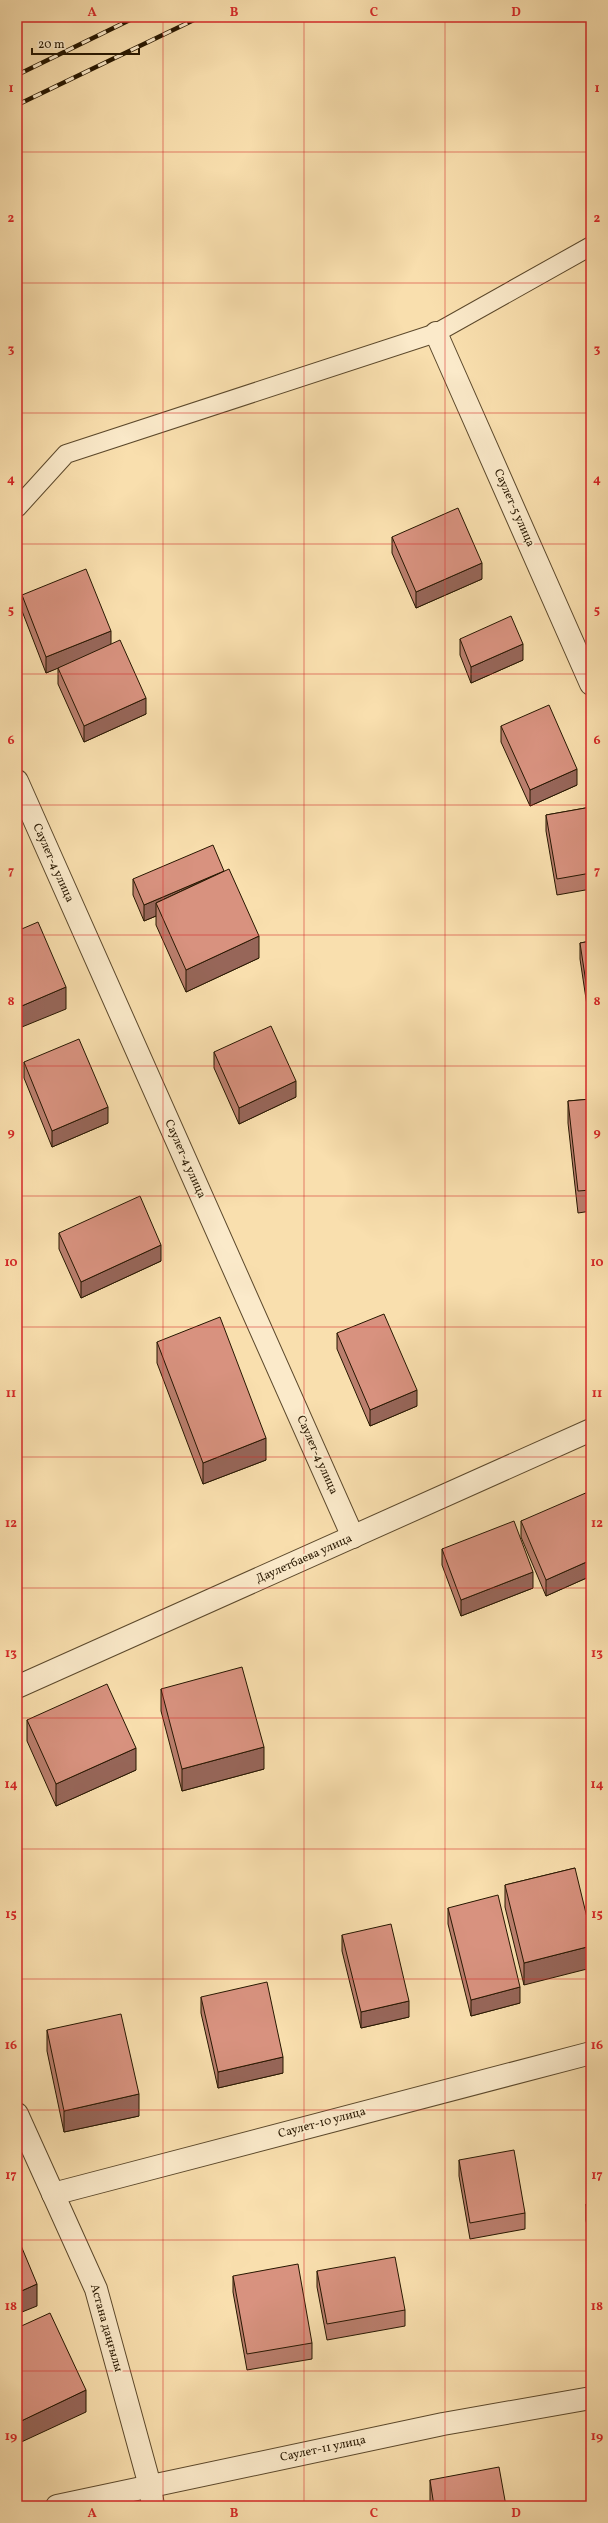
<svg xmlns="http://www.w3.org/2000/svg" width="608" height="2523" font-family="Vollkorn,serif">
<style>
.lines{fill:none;stroke-linecap:round;stroke-linejoin:round}
.lane-casing{stroke:#5c492c;stroke-width:20}
.street-casing{stroke:#5c492c;stroke-width:24}
.lane{stroke:#fbeaca;stroke-width:18}
.street{stroke:#fbeaca;stroke-width:22}
.rail-casing{stroke:#271701;stroke-width:4.5}
.rail{stroke:#fbeaca;stroke-width:3;stroke-dasharray:9;stroke-linecap:butt}
.wall{fill:#ba7e6d;stroke:#271701}
.shaded-wall{fill:#976659;stroke:#271701}
.building{fill:#d8927f;stroke:#271701}
.grid{fill:none;stroke:#d62828;stroke-width:1;stroke-opacity:0.55}
.labels{text-anchor:middle;dominant-baseline:central;stroke-width:4;stroke-linejoin:round;paint-order:stroke}
.street-label{font-size:12px;fill:#271701;stroke:#fbeaca}
.neatline{fill:none;stroke:#d62828;stroke-width:1.5}
.grid-label{font-size:13px;text-anchor:middle;font-weight:bold;fill:#d62828}
</style>
<rect width="100%" height="100%" fill="#f9dfae"/>
<filter id="stains"><feTurbulence type="fractalNoise" baseFrequency=".005" numOctaves="4"/><feColorMatrix values="0 0 0 0 .2 0 0 0 0 .09 0 0 0 0 .02 0 0 0 .5 -.17"/></filter>
<radialGradient id="worn" r=".72"><stop offset=".6" stop-color="#630" stop-opacity="0"/><stop offset="1" stop-color="#630" stop-opacity=".3"/></radialGradient>
<g class="lines">
<!-- lane casing -->
<g class="lane-casing">
<polyline id="lane" points="17,508 66,454 436,333 591,246"/>
</g>
<!-- street casing -->
<g class="street-casing">
<g id="street">
<polyline points="436,333 591,684"/>
<polyline points="17,781 353,1537"/>
<polyline points="17,1687 591,1430"/>
<polyline points="17,2114 96,2289 150,2486 153,2506"/>
<polyline points="53,2194 591,2053"/>
<polyline points="57,2506 443,2424 591,2398"/>
</g>
</g>
<!-- lane -->
<use href="#lane" class="lane"/>
<!-- street -->
<use href="#street" class="street"/>
<!-- rail casing -->
<g class="rail-casing">
<g id="rail">
<polyline points="17,75 136,17"/>
<polyline points="17,105 200,17"/>
</g>
</g>
<!-- rail -->
<use href="#rail" class="rail"/>
</g>
<!-- wall -->
<g class="wall">
<polygon points="392,537 482,579 416,608 392,553"/>
<polygon points="22,595 111,644 146,714 84,742 58,684 58,668 62,666 46,673 22,611"/>
<polygon points="460,639 523,660 471,683 460,655"/>
<polygon points="501,726 577,785 530,806 501,742"/>
<polygon points="591,807 591,889 557,895 546,831 546,815"/>
<polygon points="133,879 259,958 186,992 156,925 156,916 144,921 133,895"/>
<polygon points="591,941 591,1011 588,1012 580,959 580,943"/>
<polygon points="214,1052 296,1097 239,1124 214,1068"/>
<polygon points="24,1062 108,1123 52,1147 24,1078"/>
<polygon points="591,1099 591,1211 578,1213 568,1123 568,1101"/>
<polygon points="59,1233 161,1261 81,1298 59,1249"/>
<polygon points="337,1333 417,1406 370,1426 337,1349"/>
<polygon points="157,1342 266,1460 203,1484 157,1363"/>
<polygon points="591,1500 591,1576 546,1596 521,1537 521,1521"/>
<polygon points="442,1549 533,1588 461,1616 442,1565"/>
<polygon points="161,1689 264,1769 182,1791 161,1711"/>
<polygon points="27,1720 136,1770 56,1806 27,1741"/>
<polygon points="575,1868 524,1985 505,1907 505,1885"/>
<polygon points="448,1908 520,2003 471,2016 448,1924"/>
<polygon points="342,1935 409,2017 361,2028 342,1951"/>
<polygon points="201,1997 283,2073 218,2088 201,2013"/>
<polygon points="47,2030 139,2116 64,2132 47,2051"/>
<polygon points="459,2160 525,2213 525,2229 470,2239 459,2176"/>
<polygon points="591,2203 591,2251 586,2220 586,2204"/>
<polygon points="317,2271 405,2310 405,2326 327,2340 317,2287"/>
<polygon points="233,2276 312,2343 312,2359 247,2370 233,2292"/>
<polygon points="430,2480 506,2506 431,2506 430,2501"/>
</g>
<!-- shaded-wall -->
<g class="shaded-wall">
<polygon points="482,563 482,579 416,608 416,592"/>
<polygon points="111,631 111,647 46,673 46,657"/>
<polygon points="523,644 523,660 471,683 471,667"/>
<polygon points="146,698 146,714 84,742 84,726"/>
<polygon points="577,769 577,785 530,806 530,790"/>
<polygon points="224,871 156,903 156,916 144,921 144,905"/>
<polygon points="259,936 259,958 186,992 186,970"/>
<polygon points="66,987 66,1009 17,1029 17,1008"/>
<polygon points="296,1081 296,1097 239,1124 239,1108"/>
<polygon points="108,1107 108,1123 52,1147 52,1131"/>
<polygon points="161,1245 161,1261 81,1298 81,1282"/>
<polygon points="417,1390 417,1406 370,1426 370,1410"/>
<polygon points="266,1438 266,1460 203,1484 203,1463"/>
<polygon points="591,1560 591,1576 546,1596 546,1580"/>
<polygon points="533,1572 533,1588 461,1616 461,1600"/>
<polygon points="264,1747 264,1769 182,1791 182,1769"/>
<polygon points="136,1748 136,1770 56,1806 56,1784"/>
<polygon points="591,1946 591,1968 524,1985 524,1963"/>
<polygon points="520,1987 520,2003 471,2016 471,2000"/>
<polygon points="409,2001 409,2017 361,2028 361,2012"/>
<polygon points="283,2057 283,2073 218,2088 218,2072"/>
<polygon points="139,2094 139,2116 64,2132 64,2111"/>
<polygon points="37,2284 37,2306 17,2314 17,2293"/>
<polygon points="86,2390 86,2412 17,2444 17,2423"/>
</g>
<!-- building -->
<g class="building">
<polygon points="458,508 482,563 416,592 392,537"/>
<polygon points="86,569 111,631 46,657 22,595"/>
<polygon points="511,616 523,644 471,667 460,639"/>
<polygon points="120,640 146,698 84,726 58,668"/>
<polygon points="549,705 577,769 530,790 501,726"/>
<polygon points="591,807 591,873 557,879 546,815"/>
<polygon points="213,845 224,871 144,905 133,879"/>
<polygon points="229,869 259,936 186,970 156,903"/>
<polygon points="38,922 66,987 17,1008 17,931"/>
<polygon points="591,941 591,995 588,996 580,943"/>
<polygon points="271,1026 296,1081 239,1108 214,1052"/>
<polygon points="79,1039 108,1107 52,1131 24,1062"/>
<polygon points="591,1099 591,1190 578,1191 568,1101"/>
<polygon points="140,1196 161,1245 81,1282 59,1233"/>
<polygon points="384,1314 417,1390 370,1410 337,1333"/>
<polygon points="220,1317 266,1438 203,1463 157,1342"/>
<polygon points="588,1492 591,1500 591,1560 546,1580 521,1521"/>
<polygon points="514,1521 533,1572 461,1600 442,1549"/>
<polygon points="242,1667 264,1747 182,1769 161,1689"/>
<polygon points="107,1684 136,1748 56,1784 27,1720"/>
<polygon points="575,1868 591,1934 591,1946 524,1963 505,1885"/>
<polygon points="498,1895 520,1987 471,2000 448,1908"/>
<polygon points="391,1924 409,2001 361,2012 342,1935"/>
<polygon points="267,1982 283,2057 218,2072 201,1997"/>
<polygon points="121,2014 139,2094 64,2111 47,2030"/>
<polygon points="514,2150 525,2213 470,2223 459,2160"/>
<polygon points="591,2203 591,2235 586,2204"/>
<polygon points="17,2236 37,2284 17,2293"/>
<polygon points="395,2257 405,2310 327,2324 317,2271"/>
<polygon points="298,2264 312,2343 247,2354 233,2276"/>
<polygon points="50,2313 86,2390 17,2423 17,2328"/>
<polygon points="499,2467 506,2506 434,2506 430,2480"/>
<polygon points="372,2504 372,2506 359,2506"/>
</g>
<!-- grid -->
<path class="grid" d="M163,17V2506M304,17V2506M445,17V2506M17,152H591M17,283H591M17,413H591M17,544H591M17,674H591M17,805H591M17,935H591M17,1066H591M17,1196H591M17,1327H591M17,1457H591M17,1588H591M17,1718H591M17,1849H591M17,1979H591M17,2110H591M17,2240H591M17,2371H591"/>
<g class="labels">
<!-- street labels -->
<g class="street-label">
<text transform="translate(514 508) rotate(66)">Саулет-5 улица</text>
<text transform="translate(53 863) rotate(66)">Саулет-4 улица</text>
<text transform="translate(185 1159) rotate(66)">Саулет-4 улица</text>
<text transform="translate(317 1455) rotate(66)">Саулет-4 улица</text>
<text transform="translate(304 1559) rotate(-24)">Даулетбаева улица</text>
<text transform="translate(322 2123) rotate(-15)">Саулет-10 улица</text>
<text transform="translate(106 2328) rotate(74)">Астана даңғылы</text>
<text transform="translate(323 2449) rotate(-12)">Саулет-11 улица</text>
</g>
</g>
<!-- margin -->
<rect width="608" height="2523" fill="none" stroke="#f9dfae" stroke-width="44"/>
<!-- scale -->
<path d="M32 48v6h107v-6" fill="none" stroke="#271701" stroke-width="2"/>
<text x="38" y="48" font-size="12" fill="#271701" stroke="#fbeaca" stroke-width="3" paint-order="stroke">20 m</text>
<rect x="22" y="22" width="564" height="2479" class="neatline"/>
<g class="grid-label">
<text x="92" y="16">A</text>
<text x="234" y="16">B</text>
<text x="374" y="16">C</text>
<text x="516" y="16">D</text>
<text x="11" y="92">1</text>
<text x="597" y="92">1</text>
<text x="11" y="222">2</text>
<text x="597" y="222">2</text>
<text x="11" y="353">3</text>
<text x="597" y="353">3</text>
<text x="11" y="483">4</text>
<text x="597" y="483">4</text>
<text x="11" y="614">5</text>
<text x="597" y="614">5</text>
<text x="11" y="744">6</text>
<text x="597" y="744">6</text>
<text x="11" y="875">7</text>
<text x="597" y="875">7</text>
<text x="11" y="1005">8</text>
<text x="597" y="1005">8</text>
<text x="11" y="1136">9</text>
<text x="597" y="1136">9</text>
<text x="11" y="1266">10</text>
<text x="597" y="1266">10</text>
<text x="11" y="1397">11</text>
<text x="597" y="1397">11</text>
<text x="11" y="1527">12</text>
<text x="597" y="1527">12</text>
<text x="11" y="1657">13</text>
<text x="597" y="1657">13</text>
<text x="11" y="1788">14</text>
<text x="597" y="1788">14</text>
<text x="11" y="1918">15</text>
<text x="597" y="1918">15</text>
<text x="11" y="2049">16</text>
<text x="597" y="2049">16</text>
<text x="11" y="2179">17</text>
<text x="597" y="2179">17</text>
<text x="11" y="2310">18</text>
<text x="597" y="2310">18</text>
<text x="11" y="2440">19</text>
<text x="597" y="2440">19</text>
<text x="92" y="2517">A</text>
<text x="234" y="2517">B</text>
<text x="374" y="2517">C</text>
<text x="516" y="2517">D</text>
</g>
<rect width="100%" height="100%" filter="url(#stains)"/>
<rect width="100%" height="100%" fill="url(#worn)"/>
</svg>
